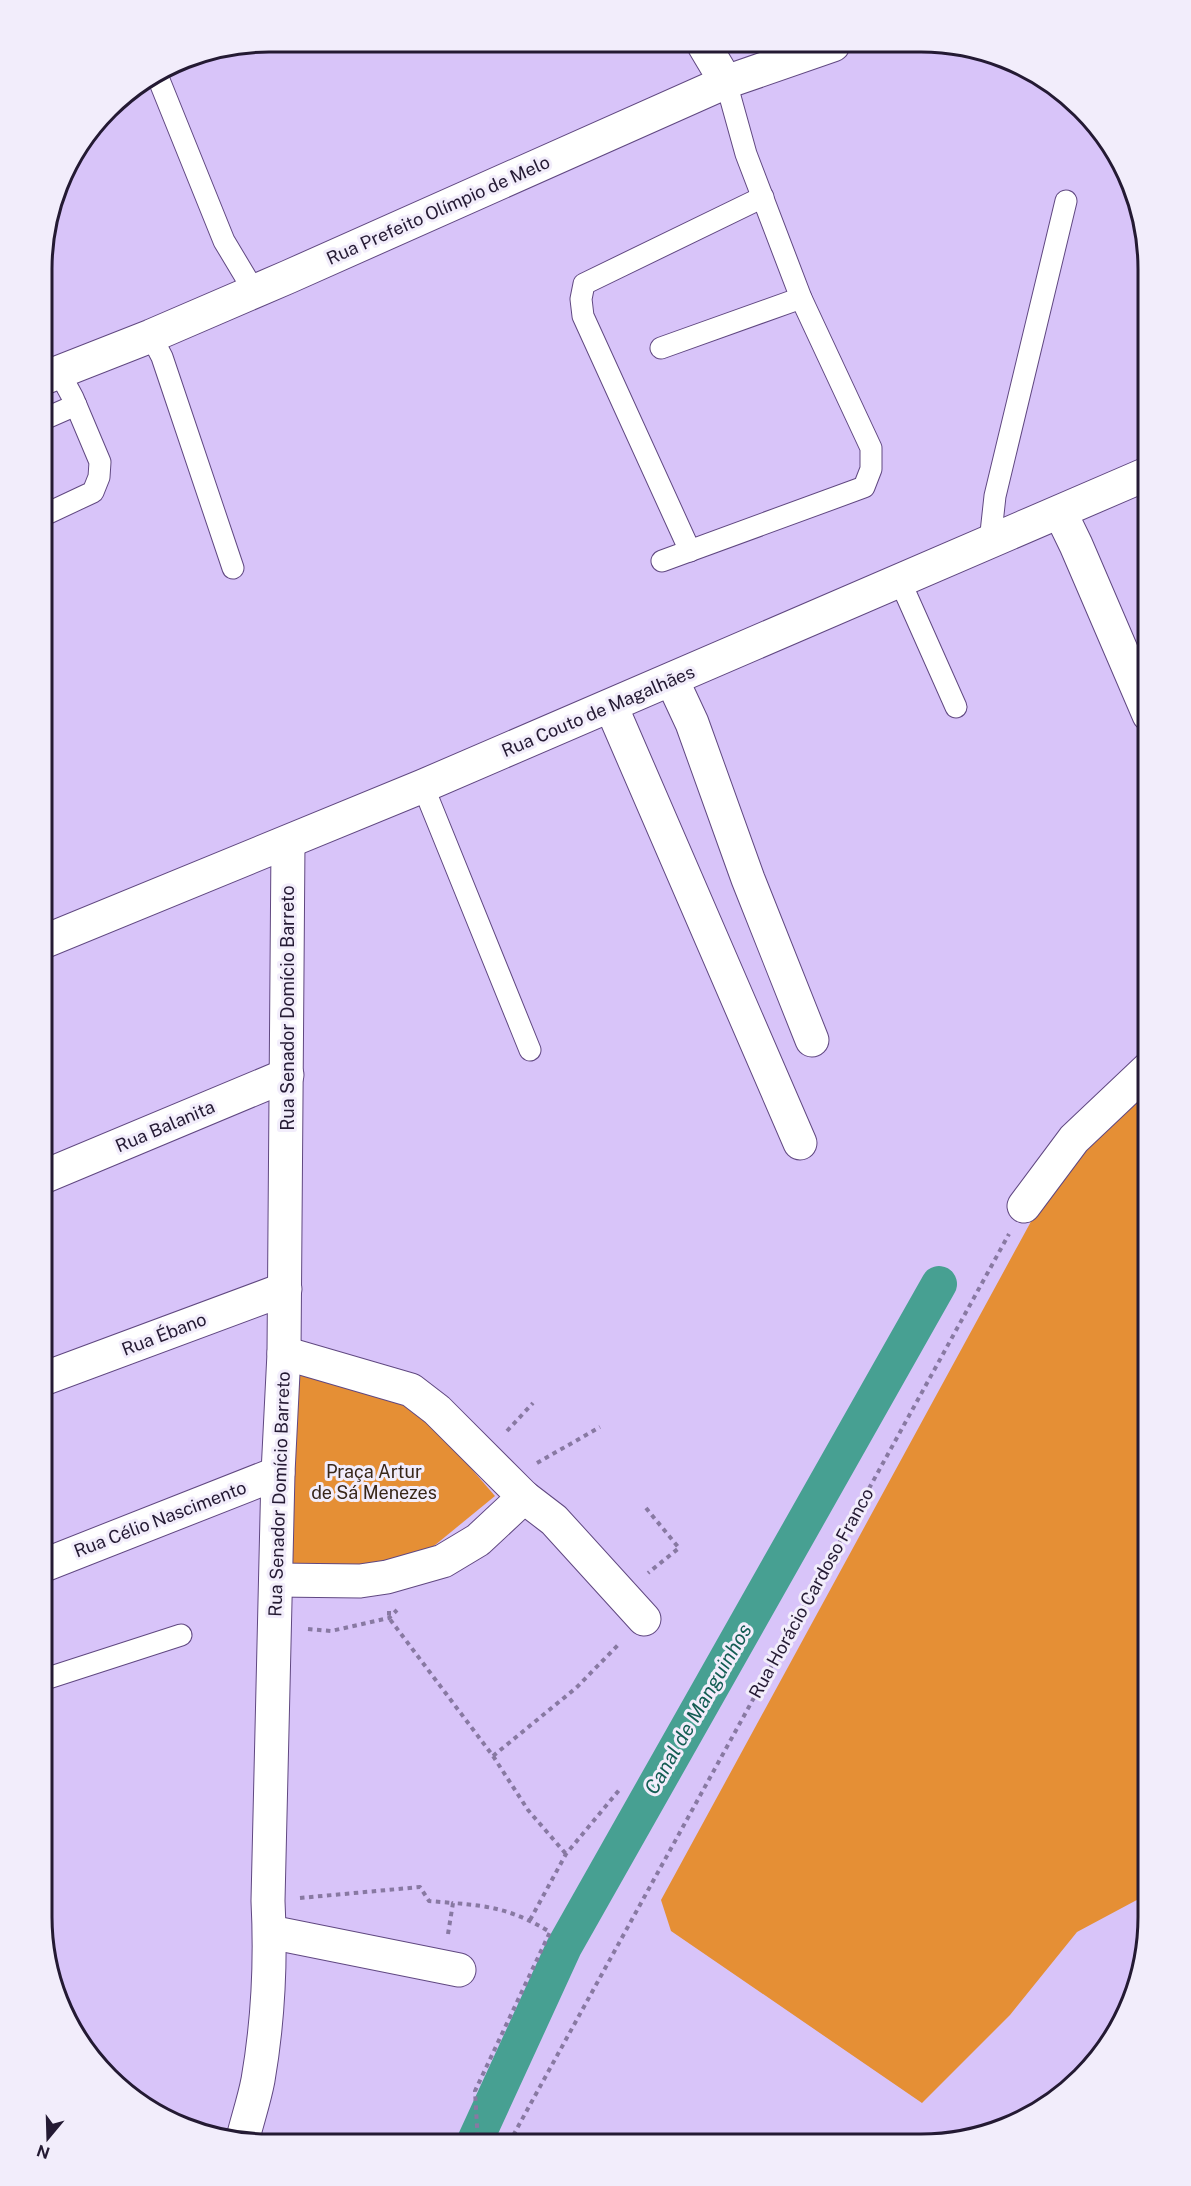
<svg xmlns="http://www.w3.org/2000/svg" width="1191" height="2186" font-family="'Public Sans',sans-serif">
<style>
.green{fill:#e58f35}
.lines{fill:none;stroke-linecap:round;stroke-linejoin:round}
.canal{stroke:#47a092;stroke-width:36}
.service-casing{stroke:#604881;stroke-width:23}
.minor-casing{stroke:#604881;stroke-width:35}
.secondary-casing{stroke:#604881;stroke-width:35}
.path{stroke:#8879a2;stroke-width:4;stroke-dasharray:4.5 4.5;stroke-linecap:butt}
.service{stroke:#fff;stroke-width:21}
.minor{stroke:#fff;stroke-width:33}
.secondary{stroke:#fff;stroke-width:33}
.labels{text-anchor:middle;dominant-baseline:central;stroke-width:6;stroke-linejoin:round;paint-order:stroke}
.street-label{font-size:18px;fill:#241a33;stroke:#f2edfb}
.park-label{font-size:18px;fill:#372618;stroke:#f2edfb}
.water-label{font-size:20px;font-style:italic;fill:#135d53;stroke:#f2edfb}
.rim{fill:none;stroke:#241a33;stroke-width:3}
</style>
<rect width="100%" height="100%" fill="#d8c4f9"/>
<!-- green -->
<g class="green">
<polygon points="1149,1078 1148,1894 1077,1932 1010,2015 922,2103 671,1931 661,1900 1058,1172"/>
<polygon points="298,1363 407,1394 495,1496 429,1550 366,1568 292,1572"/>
</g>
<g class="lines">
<!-- canal -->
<polyline class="canal" points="474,2143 564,1947 939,1284"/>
<!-- service casing -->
<g class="service-casing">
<g id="service">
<polyline points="157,75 224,241 254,291"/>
<polyline points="151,336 162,357 233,568"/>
<polyline points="661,348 801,298"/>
<polyline points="44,419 76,405"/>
<polyline points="44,515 93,492 99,477 100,462 73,398 59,372"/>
<polyline points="990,542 995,496 1066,201"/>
<polyline points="690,551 583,316 581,299 584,284 763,197"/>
<polyline points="662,561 864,487 871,469 871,448 801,298 746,154 726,82"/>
<polyline points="900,581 956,707"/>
<polyline points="423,786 530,1050"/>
<polyline points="42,1680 181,1635"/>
</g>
</g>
<!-- minor casing -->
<g class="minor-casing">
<g id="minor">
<polyline points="704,45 726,82"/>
<polyline points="1060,512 1076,545 1149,715"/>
<polyline points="672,680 692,723 748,879 812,1040"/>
<polyline points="611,706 800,1143"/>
<polyline points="43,1177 287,1075"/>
<polyline points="1024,1206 1074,1139 1149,1068"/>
<polyline points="43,1379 285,1289"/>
<polyline points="524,1497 554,1520 644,1619"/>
<polyline points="42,1566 278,1473"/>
<polyline points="276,1580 360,1581 387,1577 443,1561 478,1540 524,1497 437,1410 411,1390 284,1353"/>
<polyline points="270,1932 459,1970"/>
<path d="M242,2142C247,2121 254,2101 258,2080C268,2022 271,1960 268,1901L278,1473L284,1353L288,843"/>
</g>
</g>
<!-- secondary casing -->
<g class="secondary-casing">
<g id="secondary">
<polyline points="44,378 151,336 288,277 726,82 833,45"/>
<polyline points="43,942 423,786 1149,473"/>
</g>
</g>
<!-- path -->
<g class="path">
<polyline points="507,1431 533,1403"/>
<polyline points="537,1463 600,1427"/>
<polyline points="646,1508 679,1548 648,1573"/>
<polyline points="389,1611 389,1618 493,1756 528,1810 566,1854"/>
<polyline points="308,1629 331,1631 389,1618 397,1610"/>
<polyline points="493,1756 576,1688 620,1643"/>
<polyline points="300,1898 420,1887 429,1901 453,1903"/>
<polyline points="530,1920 566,1854 620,1789"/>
<path d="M448,1934L453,1903C493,1906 515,1911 550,1932L475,2091L478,2143"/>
<polyline points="509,2143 1009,1234"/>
</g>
<!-- service -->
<use href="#service" class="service"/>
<!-- minor -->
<use href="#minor" class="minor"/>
<!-- secondary -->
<use href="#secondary" class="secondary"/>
</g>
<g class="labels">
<!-- street labels -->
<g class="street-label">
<text transform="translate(438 210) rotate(-24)">Rua Prefeito Olímpio de Melo</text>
<text transform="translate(598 711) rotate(-23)">Rua Couto de Magalhães</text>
<text transform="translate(287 1008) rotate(-90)">Rua Senador Domício Barreto</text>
<text transform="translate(165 1126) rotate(-23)">Rua Balanita</text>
<text transform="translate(164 1334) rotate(-21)">Rua Ébano</text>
<text transform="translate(279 1494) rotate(-88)">Rua Senador Domício Barreto</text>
<text transform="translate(160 1519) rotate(-21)">Rua Célio Nascimento</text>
<text transform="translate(811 1593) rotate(-61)">Rua Horácio Cardoso Franco</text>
</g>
<!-- park labels -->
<g class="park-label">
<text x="374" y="1471">Praça Artur<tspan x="374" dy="21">de Sá Menezes</tspan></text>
</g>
<!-- water labels -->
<g class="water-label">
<text transform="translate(698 1709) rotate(-60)">Canal de Manguinhos</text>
</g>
</g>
<!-- crop -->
<path d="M0 0H1191V2186H0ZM269 52H921A217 217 0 0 1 1138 269V1917A217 217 0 0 1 921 2134H269A217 217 0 0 1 52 1917V269A217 217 0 0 1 269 52Z" fill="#f2edfb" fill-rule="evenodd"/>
<path class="rim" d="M269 52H921A217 217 0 0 1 1138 269V1917A217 217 0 0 1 921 2134H269A217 217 0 0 1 52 1917V269A217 217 0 0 1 269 52Z"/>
<!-- north arrow -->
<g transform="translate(48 2138) rotate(199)" stroke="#f2edfb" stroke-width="4.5" paint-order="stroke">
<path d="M0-4.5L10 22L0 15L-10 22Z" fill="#241a33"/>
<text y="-9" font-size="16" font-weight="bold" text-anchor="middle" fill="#241a33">N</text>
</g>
</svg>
